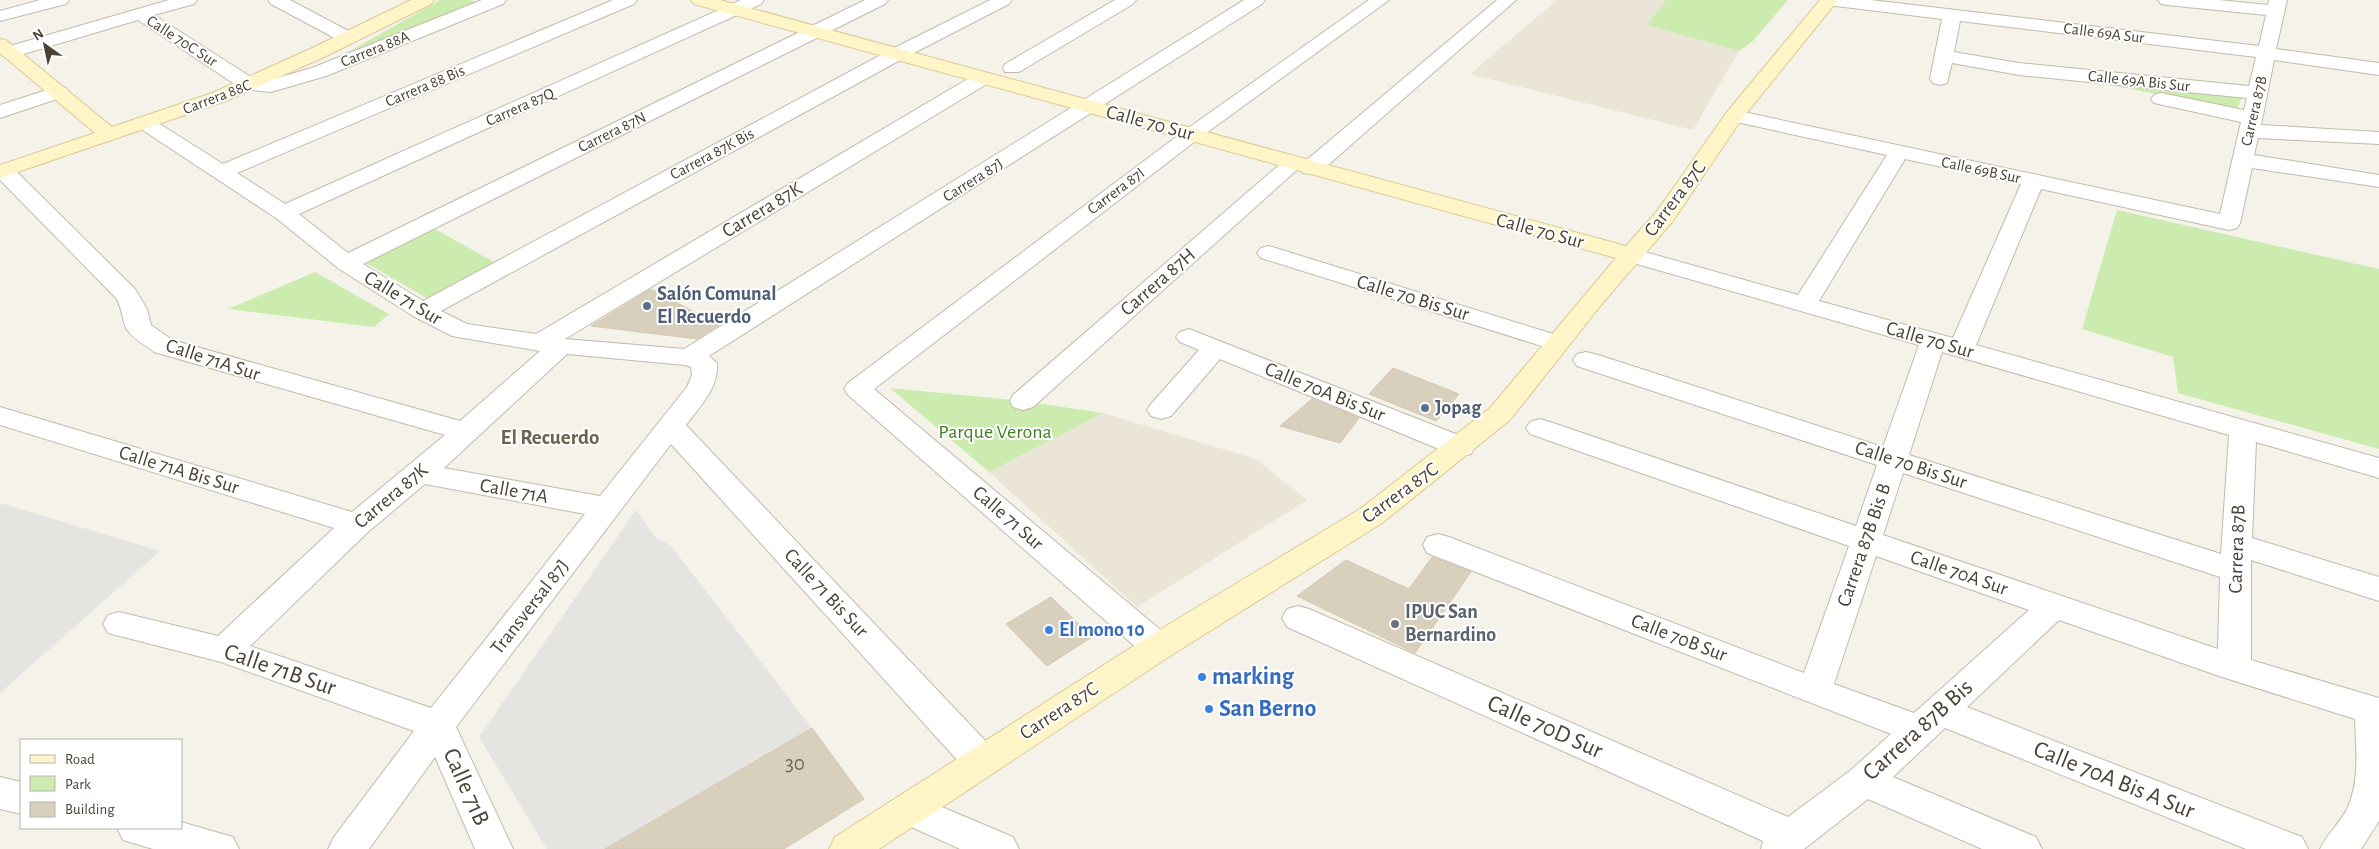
<svg xmlns="http://www.w3.org/2000/svg" width="2379" height="849" font-family="'Alegreya Sans',sans-serif">
<style>
.residential{fill:#eae5d6}
.green{fill:#ccecaf}
.parking{fill:#e6e4e0}
.building{fill:#d8cfbd;stroke:#d3c8b0}
.lines{fill:none;stroke-linecap:round;stroke-linejoin:round}
.street-casing{stroke:#c2bbaa;stroke-width:2}
.secondary-casing{stroke:#d8cb95;stroke-width:2}
.street{fill:#fff;fill-rule:evenodd}
.secondary{fill:#fff5c9;fill-rule:evenodd}
.service-dot{fill:#5c6f8a;stroke:#fff;stroke-width:2}
.worship-dot{fill:#6b7280;stroke:#fff;stroke-width:2}
.shop-dot{fill:#3f7fe0;stroke:#fff;stroke-width:2}
.labels{text-anchor:middle;dominant-baseline:central;stroke-width:4;stroke-linejoin:round;paint-order:stroke}
.far-street-label{font-size:16px;fill:#4a4336;stroke:#fff}
.street-label{font-size:20px;fill:#4a4336;stroke:#fff}
.service-label{font-size:20px;font-weight:bold;fill:#4e5e75;stroke:#fff;text-anchor:start}
.park-label{font-size:20px;fill:#418025;stroke:#fff}
.worship-label{font-size:20px;font-weight:bold;fill:#5b616d;stroke:#fff;text-anchor:start}
.shop-label{font-size:20px;font-weight:bold;fill:#366cbe;stroke:#fff;text-anchor:start}
.neighbourhood-label{font-size:21px;font-weight:bold;fill:#6d624d;stroke:#fff}
.near-number-label{font-size:21px;fill:#6e6658}
.near-street-label{font-size:24px;fill:#4a4336;stroke:#fff}
.near-shop-label{font-size:24px;font-weight:bold;fill:#366cbe;stroke:#fff;text-anchor:start}
</style>
<rect width="100%" height="100%" fill="#f5f2e9"/>
<!-- residential -->
<g class="residential">
<polygon points="1557,0 1666,0 1647,25 1739,51 1693,130 1470,74"/>
<polygon points="1103,413 1256,459 1307,500 1137,607 989,472"/>
</g>
<!-- green -->
<g class="green">
<polygon points="440,0 469,0 479,3 324,66"/>
<polygon points="1666,0 1788,0 1753,41 1739,51 1647,25"/>
<polygon points="2051,74 2243,95 2237,109"/>
<polygon points="2117,210 2379,269 2379,449 2178,393 2173,357 2082,329"/>
<polygon points="435,229 494,262 427,298 366,263"/>
<polygon points="315,272 389,314 374,327 228,309"/>
<polygon points="890,388 1023,401 1103,413 989,472"/>
</g>
<!-- parking -->
<g class="parking">
<polygon points="0,503 160,551 0,693"/>
<polygon points="636,510 654,536 671,546 812,728 605,849 547,849 479,737"/>
</g>
<!-- building -->
<g class="building">
<polygon points="651,289 719,325 697,339 591,326"/>
<polygon points="1393,368 1459,394 1436,421 1369,394"/>
<polygon points="1312,399 1359,418 1340,443 1280,426"/>
<polygon points="1432,557 1471,572 1415,653 1297,596 1346,560 1409,589"/>
<polygon points="1051,597 1092,637 1047,666 1006,624"/>
<polygon points="812,728 864,799 784,849 605,849"/>
</g>
<g class="lines">
<!-- street casing -->
<g class="street-casing">
<g id="street">
<polygon points="40,0 69,0 66,4 0,21 0,11"/>
<polygon points="169,0 197,0 194,4 154,15 254,79 270,80 312,68 482,0 506,0 503,4 326,76 271,92 242,89 138,20 10,58 3,56 1,52 3,48"/>
<polygon points="268,0 290,0 354,34 357,38 354,42 342,42 271,4"/>
<path d="M613,0H637L634,4L237,173L285,204L741,0H764L761,4L299,214L348,253L865,0H888L885,4L363,264L423,301L890,50L990,0H1012L1009,4L904,58L441,311L467,324L536,334L976,74L983,72L990,74L993,78L990,82L565,339L684,349L1244,0H1265L1262,4L709,356L717,363C719,388 700,406 686,425L994,750L999,761L994,772L981,776L968,772L671,444L456,727L513,849H475L435,757L369,849H328L334,837L414,731L221,662L108,633L103,624L108,615L119,612L218,636L334,528L0,425V407L352,512L445,435L154,352C146,345 131,338 126,328C122,318 122,308 116,298L0,180V165L11,166L135,289L147,309L151,325L172,340L460,421L540,351L452,336L413,316L338,268L276,218L138,127L135,123L138,119L145,117L152,119L223,164ZM567,354L685,365L691,367L692,375L687,387L600,496L444,468ZM425,484L585,514L431,708L250,646L368,532Z"/>
<polygon points="1115,0 1136,0 1133,4 1019,72 1005,72 1003,68 1005,64"/>
<polygon points="1369,0 1389,0 1198,139 874,389 1170,638 1174,647 1170,656 1158,660 1146,656 848,395 844,389 848,383 1184,131"/>
<polygon points="1497,0 1516,0 1319,173 1311,174 1303,173 1300,168 1303,163"/>
<path d="M1819,0H1871L2259,46L2266,15L2167,5L2161,4L2158,0H2219L2268,5L2269,0H2287L2276,49L2379,63V75L2274,60L2261,125L2379,132V144L2258,138L2254,155L2379,175V187L2252,168L2240,223L2237,228L2229,230L2041,189L1976,345L2379,458V478L2256,442L2252,538L2379,577V601L2251,560V660L2379,698V821L2361,849H2320C2327,834 2341,822 2348,807C2360,779 2356,748 2355,719L2222,677L2059,620L1967,707L2302,837L2308,849H2246L1945,728L1893,777L2036,837L2042,849H1982L1868,799L1804,849H1761L1763,841L1287,627L1282,618L1287,609L1298,606L1309,609L1788,817L1851,770L1891,734L1427,553L1423,545L1427,537L1438,534L1449,537L1804,673L1849,546L1530,434L1526,428L1530,422L1540,419L1550,422L1856,526L1877,465L1577,366L1573,360L1577,354L1586,352L1595,354L1883,447L1919,345L1623,260L1619,255L1623,250L1631,248L1798,295L1887,155L1727,120L1724,116L1727,112L1734,110L2220,214L2241,122L2154,103L2151,99L2154,95L2161,93L2244,110L2247,98L2019,75L1952,63L1947,83L1940,85L1933,83L1930,79L1942,19L1828,5L1822,4ZM1960,21L2256,57L2249,86L2019,63L1954,52ZM1905,159L2021,184L1953,338L1819,301ZM1942,352L2229,435L2221,554L1909,455ZM1903,473L2220,577L2218,649L1883,535ZM1876,556L2029,610L1914,713L1834,684Z"/>
<polygon points="59,86 66,88 69,92 66,96 0,118 0,105"/>
<polygon points="1293,157 1300,159 1304,163 1300,167 1033,407 1023,410 1013,407 1010,401 1013,395 1286,159"/>
<polygon points="1269,246 1566,338 1570,343 1566,348 1557,351 1548,348 1261,258 1257,253 1261,248"/>
<polygon points="1189,329 1471,440 1475,447 1471,454 1461,456 1451,454 1220,359 1171,416 1161,419 1151,416 1147,410 1151,404 1199,350 1180,342 1176,337 1180,332"/>
<polygon points="0,777 21,782 21,814 0,809"/>
<polygon points="911,794 1013,837 1019,849 960,849 898,821 893,810 898,799"/>
<polygon points="181,822 233,837 239,849 153,849 123,840 117,828 181,828"/>
</g>
</g>
<!-- secondary casing -->
<g class="secondary-casing">
<g id="secondary">
<polygon points="411,0 434,0 431,4 324,57 226,101 0,178 0,165 95,133 0,53 0,39 6,40 112,127 212,93 310,49"/>
<polygon points="691,0 720,0 1626,246 1657,211 1727,112 1820,0 1838,0 1741,120 1673,221 1601,305 1510,420 1382,523 1170,656 879,849 829,849 835,837 1146,638 1360,509 1490,408 1616,258 694,4"/>
</g>
</g>
<!-- street -->
<use href="#street" class="street"/>
<!-- secondary -->
<use href="#secondary" class="secondary"/>
</g>
<!-- markers -->
<g class="service-dot">
<circle cx="647" cy="306" r="5"/>
<circle cx="1425" cy="408" r="5"/>
</g>
<circle class="worship-dot" cx="1395" cy="624" r="5"/>
<g class="shop-dot">
<circle cx="1049" cy="630" r="5"/>
<circle cx="1202" cy="677" r="5"/>
<circle cx="1209" cy="709" r="5"/>
</g>
<g class="labels">
<!-- far-street labels -->
<g class="far-street-label">
<text transform="translate(2104 33) rotate(7)">Calle 69A Sur</text>
<text transform="translate(182 41) rotate(33)">Calle 70C Sur</text>
<text transform="translate(375 49) rotate(-22)">Carrera 88A</text>
<text transform="translate(2139 81) rotate(6)">Calle 69A Bis Sur</text>
<text transform="translate(425 86) rotate(-23)">Carrera 88 Bis</text>
<text transform="translate(217 97) rotate(-21)">Carrera 88C</text>
<text transform="translate(520 107) rotate(-24)">Carrera 87Q</text>
<text transform="translate(2254 111) rotate(-77)">Carrera 87B</text>
<text transform="translate(612 132) rotate(-26)">Carrera 87N</text>
<text transform="translate(712 154) rotate(-28)">Carrera 87K Bis</text>
<text transform="translate(1981 170) rotate(12)">Calle 69B Sur</text>
<text transform="translate(973 180) rotate(-32)">Carrera 87J</text>
<text transform="translate(1116 191) rotate(-37)">Carrera 87I</text>
</g>
<!-- street labels -->
<g class="street-label">
<text transform="translate(1150 123) rotate(15)">Calle 70 Sur</text>
<text transform="translate(1675 199) rotate(-53)">Carrera 87C</text>
<text transform="translate(762 210) rotate(-31)">Carrera 87K</text>
<text transform="translate(1540 231) rotate(15)">Calle 70 Sur</text>
<text transform="translate(1158 282) rotate(-41)">Carrera 87H</text>
<text transform="translate(403 298) rotate(31)">Calle 71 Sur</text>
<text transform="translate(1413 298) rotate(17)">Calle 70 Bis Sur</text>
<text transform="translate(1930 340) rotate(16)">Calle 70 Sur</text>
<text transform="translate(213 360) rotate(18)">Calle 71A Sur</text>
<text transform="translate(1325 392) rotate(22)">Calle 70A Bis Sur</text>
<text transform="translate(1911 465) rotate(18)">Calle 70 Bis Sur</text>
<text transform="translate(179 470) rotate(17)">Calle 71A Bis Sur</text>
<text transform="translate(514 491) rotate(10)">Calle 71A</text>
<text transform="translate(1400 493) rotate(-36)">Carrera 87C</text>
<text transform="translate(391 496) rotate(-40)">Carrera 87K</text>
<text transform="translate(1008 518) rotate(41)">Calle 71 Sur</text>
<text transform="translate(1864 545) rotate(-71)">Carrera 87B Bis B</text>
<text transform="translate(2237 549) rotate(-88)">Carrera 87B</text>
<text transform="translate(1959 573) rotate(19)">Calle 70A Sur</text>
<text transform="translate(826 593) rotate(47)">Calle 71 Bis Sur</text>
<text transform="translate(530 607) rotate(-52)">Transversal 87J</text>
<text transform="translate(1679 638) rotate(21)">Calle 70B Sur</text>
<text transform="translate(1059 711) rotate(-33)">Carrera 87C</text>
</g>
<!-- service labels -->
<g class="service-label">
<text x="657" y="294">Salón Comunal<tspan x="657" dy="23">El Recuerdo</tspan></text>
<text x="1435" y="408">Jopag</text>
</g>
<!-- park labels -->
<g class="park-label">
<text x="995" y="432">Parque Verona</text>
</g>
<!-- worship labels -->
<g class="worship-label">
<text x="1405" y="612">IPUC San<tspan x="1405" dy="23">Bernardino</tspan></text>
</g>
<!-- shop labels -->
<g class="shop-label">
<text x="1059" y="630">El mono 10</text>
</g>
<!-- neighbourhood labels -->
<g class="neighbourhood-label">
<text x="550" y="437">El Recuerdo</text>
</g>
<!-- near-number labels -->
<g class="near-number-label">
<text x="795" y="763">30</text>
</g>
<!-- near-street labels -->
<g class="near-street-label">
<text transform="translate(280 670) rotate(19)">Calle 71B Sur</text>
<text transform="translate(1545 727) rotate(24)">Calle 70D Sur</text>
<text transform="translate(1918 730) rotate(-42)">Carrera 87B Bis</text>
<text transform="translate(2114 780) rotate(22)">Calle 70A Bis A Sur</text>
<text transform="translate(466 787) rotate(66)">Calle 71B</text>
</g>
<!-- near-shop labels -->
<g class="near-shop-label">
<text x="1212" y="677">marking</text>
<text x="1219" y="709">San Berno</text>
</g>
</g>
<!-- legend -->
<rect x="20" y="739" width="162" height="90" fill="#ffffff" stroke="#b7b4af"/>
<rect x="30" y="755" width="25" height="8" fill="#fff5c9" stroke="#b7b4af"/>
<text x="65" y="764" font-size="15" fill="#4a4336">Road</text>
<rect x="30" y="776" width="25" height="15" fill="#ccecaf" stroke="#b7b4af"/>
<text x="65" y="789" font-size="15" fill="#4a4336">Park</text>
<rect x="30" y="802" width="25" height="15" fill="#d8cfbd" stroke="#b7b4af"/>
<text x="65" y="814" font-size="15" fill="#4a4336">Building</text>
<!-- north arrow -->
<g transform="translate(45 45) rotate(327)" stroke="#ffffff" stroke-width="4" paint-order="stroke">
<path d="M0-4L9 19L0 12L-9 19Z" fill="#4a4336"/>
<text y="-8" font-size="14" font-weight="bold" text-anchor="middle" fill="#4a4336">N</text>
</g>
</svg>
